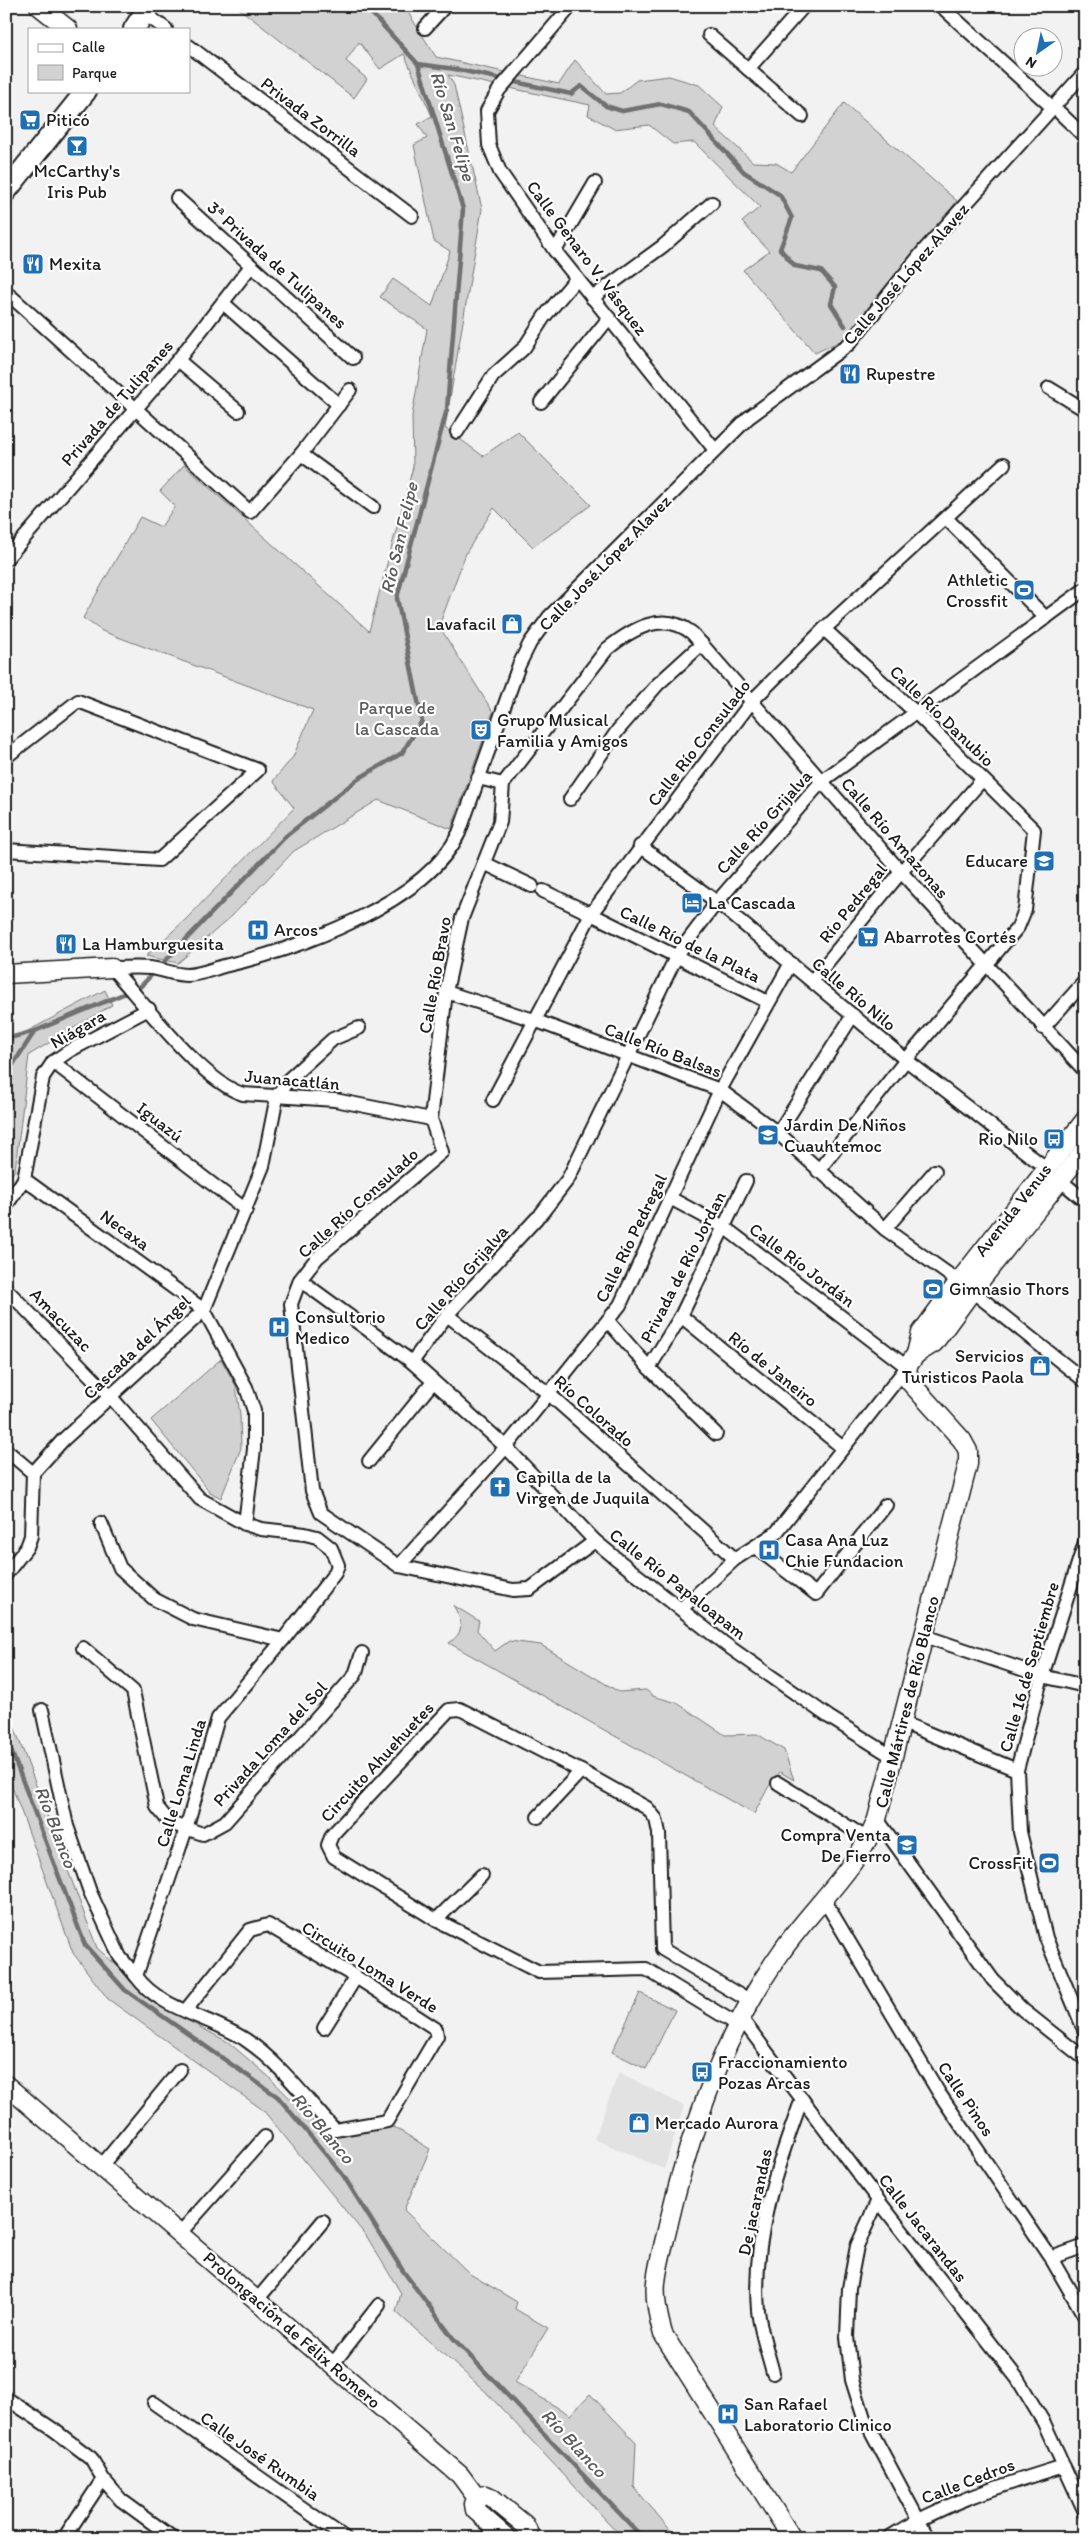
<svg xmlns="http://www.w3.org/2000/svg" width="1091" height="2544" font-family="Itim,sans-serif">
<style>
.built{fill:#e2e2e2}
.green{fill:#d2d2d2;stroke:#777}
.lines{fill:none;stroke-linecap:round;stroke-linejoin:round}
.stream{stroke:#707070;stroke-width:4.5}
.street-casing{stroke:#1c1c1c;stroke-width:16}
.secondary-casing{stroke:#1c1c1c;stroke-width:21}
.primary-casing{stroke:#1c1c1c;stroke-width:24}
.street{stroke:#fff;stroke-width:12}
.secondary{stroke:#fff;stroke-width:18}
.primary{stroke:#fff;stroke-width:20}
.labels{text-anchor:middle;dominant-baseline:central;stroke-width:4.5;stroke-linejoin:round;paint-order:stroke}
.street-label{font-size:18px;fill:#1c1c1c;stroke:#fff}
.poi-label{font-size:18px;fill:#1c1c1c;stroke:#fff;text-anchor:start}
.park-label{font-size:18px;fill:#5c5c5c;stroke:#fff}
.water-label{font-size:19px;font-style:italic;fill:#5b5b5b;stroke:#fff}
</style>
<rect width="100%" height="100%" fill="#f2f2f2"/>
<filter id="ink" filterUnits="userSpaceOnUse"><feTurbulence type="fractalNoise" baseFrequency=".02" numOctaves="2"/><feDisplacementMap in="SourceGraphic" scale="10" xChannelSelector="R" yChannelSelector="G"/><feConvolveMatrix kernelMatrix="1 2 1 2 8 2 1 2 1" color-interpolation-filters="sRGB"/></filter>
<g filter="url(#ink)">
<!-- built -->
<polygon class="built" points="619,2072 684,2106 664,2169 594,2139"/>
<!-- green -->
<g class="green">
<polygon points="236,6 404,6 436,57 559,84 575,60 606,94 620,93 637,80 669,76 699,85 723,107 715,127 753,162 776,163 791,172 844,103 957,201 853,335 815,353 743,270 769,251 742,222 760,207 694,142 673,144 649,125 614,129 588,115 590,105 448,75 454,85 482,209 445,428 483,456 518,432 591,505 533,547 494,508 466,553 439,626 493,712 451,829 378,800 294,851 232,916 178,963 146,956 186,919 294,808 273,781 293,757 313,710 102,631 83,618 140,517 161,527 175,506 160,491 184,465 369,631 413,467 412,416 427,329 380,297 393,279 432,306 450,251 434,241 414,145 427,138 418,124 432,116 404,54 380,69 359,42 346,61 367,79 354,98"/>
<polygon points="105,990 112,1005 29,1055 15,1170 6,1183 6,1039 24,1033"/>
<polygon points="221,1359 236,1386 240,1415 241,1448 221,1498 210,1492 151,1420"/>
<path d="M453,1605L479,1621L477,1630L495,1651L509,1641L541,1645L619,1692L646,1690L653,1696L677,1703L725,1735L757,1734L784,1750L794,1780L780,1772L769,1786L754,1814L449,1643C466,1631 462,1621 453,1605Z"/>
<polygon points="6,1705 97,1948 124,1972 149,2000 228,2042 268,2076 324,2133 394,2127 430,2149 404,2210 470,2274 517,2302 515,2309 548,2328 515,2382 570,2415 590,2394 636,2442 634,2487 677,2538 623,2538 485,2391 396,2312 401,2293 367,2237 263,2110 108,1999 73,1953 6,1770"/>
<polygon points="640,1993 675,2010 646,2069 612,2052"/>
</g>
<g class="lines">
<!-- stream -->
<g class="stream">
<polyline points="418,64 455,69 571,94 581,86 606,106 622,111 661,104 689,112 744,172 780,195 792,218 780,249 795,266 821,271 835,287 831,304 845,326"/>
<polyline points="6,1039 35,1031 140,987 286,836 358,779 402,753 422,721 397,598 447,409 463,209 418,64 365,6"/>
<polyline points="6,1075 35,1031"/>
<polyline points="6,1737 85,1945 125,1990 278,2097 343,2175 403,2271 453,2338 643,2538"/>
</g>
<!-- street casing -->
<g class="street-casing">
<g id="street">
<polyline points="571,6 499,90 487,111 489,145 500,172 555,251 715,450"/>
<polyline points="941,6 1053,108"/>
<polyline points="145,14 166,29"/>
<polyline points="425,28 445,6"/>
<polyline points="709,35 748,69"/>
<polyline points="189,46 412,216"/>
<polyline points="1060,113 1085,137"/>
<polyline points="802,116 748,69 804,6"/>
<polyline points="177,198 353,358"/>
<polyline points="555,251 595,183"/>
<polyline points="6,292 250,512 301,454 350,390"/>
<polyline points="592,298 663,246 712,203"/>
<polyline points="223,303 339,405"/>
<polyline points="178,360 238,411"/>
<polyline points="1049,388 1085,410"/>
<polyline points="541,402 609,318"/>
<polyline points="457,432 493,376 524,348 544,317 577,278"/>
<polyline points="301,454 373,507"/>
<polyline points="947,519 1046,618"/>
<polyline points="6,559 178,360 251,266"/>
<polyline points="6,757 78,701 258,770 159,860 6,850"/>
<polyline points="478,778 503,784"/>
<polyline points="570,799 618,730 658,684 702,644"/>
<polyline points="640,846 717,902 906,1060 1046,1168"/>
<polyline points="484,863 532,886"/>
<polyline points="543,891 591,914"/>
<polyline points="597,917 768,1002"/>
<path d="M112,968C124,968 138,967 150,968C162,969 175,975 187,975C199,975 213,969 224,966C296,950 426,903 459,833L519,665L530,643L549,617L748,418L849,344L925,249L1085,72"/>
<path d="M112,968C142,1001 203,1083 243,1094L335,1100L431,1119"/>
<polyline points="812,981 901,872 982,780"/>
<polyline points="446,992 534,1020 720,1090 778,1133 885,1229 972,1291 1085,1381"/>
<polyline points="1043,1028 1085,981"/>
<polyline points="53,1062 246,1210"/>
<polyline points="493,1100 591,914 752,701 824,629 1004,464"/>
<polyline points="778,1133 853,1015"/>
<polyline points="818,1171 906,1060 1018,927 1025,910 1034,830 915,712 824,629"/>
<polyline points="24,1179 204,1310 246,1387 254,1411 254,1449 245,1524"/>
<polyline points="1060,1180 1085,1201"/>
<polyline points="670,1198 724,1227 907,1367 776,1533 735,1559 681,1609"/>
<polyline points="6,1206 24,1179 43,1077 53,1062 69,1051 149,1009"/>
<polyline points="541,1214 568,1179 677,955 717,902 822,781 1085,589"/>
<polyline points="885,1229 935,1171"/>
<polyline points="300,1280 412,1362 506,1447 595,1541 618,1560 725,1644 829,1717 893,1757"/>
<path d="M6,1289L111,1397L200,1499L245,1524L261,1529L305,1534L317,1537L331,1548L338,1565L335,1573L283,1640L218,1718L186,1829L136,1976C160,2010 212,2017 246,2040C280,2063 307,2100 335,2130L387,2121L437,2036L436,2029L356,1977L268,1925L250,1930L186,2010"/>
<polyline points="447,1315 549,1394 735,1559"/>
<polyline points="681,1316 843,1448"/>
<polyline points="608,1321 649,1368 716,1434"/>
<polyline points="412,1362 447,1315 537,1218"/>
<polyline points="649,1368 681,1316 746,1181"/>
<polyline points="6,1450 33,1473"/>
<polyline points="369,1461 433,1382"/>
<polyline points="101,1523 120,1568 154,1599 193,1619 283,1640"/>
<path d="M595,1541L530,1589L513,1590L399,1566L321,1513L312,1491L291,1304L300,1280L317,1258L442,1152L431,1119L446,992L462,918L500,822L503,784L607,649C632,629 663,610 692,633L901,872L1085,1071"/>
<polyline points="1085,1542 1042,1676 1017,1770 1020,1832 1046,1938 1085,2032"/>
<polyline points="755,1547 816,1594 886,1505"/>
<polyline points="399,1566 506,1447 620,1305 720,1090 791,963"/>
<polyline points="6,1574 27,1547 31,1536 33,1473 63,1440 204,1310 263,1166 277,1096 288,1080 333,1039 359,1028"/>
<polyline points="924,1636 1042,1676 1085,1686"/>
<polyline points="83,1648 133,1691 157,1807 170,1823 203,1834 225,1822 355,1675 362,1653"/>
<polyline points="42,1710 67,1826 90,1892 120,1957 136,1976"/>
<polyline points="901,1722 1017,1770"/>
<polyline points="778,1783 868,1839"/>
<polyline points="538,1817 581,1771"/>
<polyline points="877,1819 993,1980 1023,2010 1085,2059"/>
<polyline points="823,1898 939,2093 1051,2258 1085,2317"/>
<polyline points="436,1920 482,1875"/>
<polyline points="741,2018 878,2200 1017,2378 1044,2423 1085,2512"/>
<polyline points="738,2025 646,1969 539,1972 436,1920 334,1857 328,1845 332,1835 449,1710 460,1709 581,1771 647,1808 656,1819 659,1833 662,1949 751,2002"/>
<polyline points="324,2028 356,1977"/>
<polyline points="102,2165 180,2070"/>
<polyline points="878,2200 857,2246 849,2288 847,2337 852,2380 864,2418 928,2538"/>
<polyline points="180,2233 265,2137"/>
<polyline points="1051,2258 1085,2246"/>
<polyline points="257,2300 323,2221"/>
<polyline points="332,2365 379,2305"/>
<path d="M773,2373C768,2353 760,2331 758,2310C752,2237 777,2166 802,2099"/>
<polyline points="6,2398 54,2430 91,2458 103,2479 121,2500 173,2538"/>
<polyline points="154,2403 345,2538"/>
<polyline points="64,2538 103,2479"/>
<polyline points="487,2538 494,2527"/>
<path d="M888,2538C942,2503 1003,2485 1064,2466"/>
</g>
</g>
<!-- secondary casing -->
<g class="secondary-casing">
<g id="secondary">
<polyline points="39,6 68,29"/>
<polyline points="6,974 112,968"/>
<polyline points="916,1354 934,1343 972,1291 1085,1149"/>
<polyline points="6,2085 460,2475 477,2498"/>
<polyline points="507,2538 475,2510 474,2504 480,2496 486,2495 492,2498 525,2525 528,2531 527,2538"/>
<path d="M792,2538L663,2334C658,2317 654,2300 656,2282C658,2263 664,2244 668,2226C690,2130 724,2032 782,1951C810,1910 860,1866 877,1819L968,1464V1451L962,1440L909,1381L907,1367L916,1354L921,1333L959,1281L1085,1120"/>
</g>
</g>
<!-- primary casing -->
<g class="primary-casing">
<g id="primary">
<polyline points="134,29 149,6"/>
<polyline points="6,191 86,91"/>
</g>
</g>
<!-- street -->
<use href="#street" class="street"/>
<!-- secondary -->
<use href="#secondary" class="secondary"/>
<!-- primary -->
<use href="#primary" class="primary"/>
</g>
</g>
<!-- icons -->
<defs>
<g id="supermarket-square" transform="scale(1.125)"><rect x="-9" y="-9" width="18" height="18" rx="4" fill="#1f6fb2" stroke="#fff"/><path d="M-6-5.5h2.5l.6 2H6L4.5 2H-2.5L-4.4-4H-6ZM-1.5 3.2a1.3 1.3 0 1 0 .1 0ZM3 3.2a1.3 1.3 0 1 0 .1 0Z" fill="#fff"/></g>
<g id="bar-square" transform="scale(1.125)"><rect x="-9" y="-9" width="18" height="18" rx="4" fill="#1f6fb2" stroke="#fff"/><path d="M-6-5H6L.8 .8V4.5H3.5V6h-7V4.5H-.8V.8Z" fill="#fff"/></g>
<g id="restaurant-square" transform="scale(1.125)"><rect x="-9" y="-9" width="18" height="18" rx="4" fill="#1f6fb2" stroke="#fff"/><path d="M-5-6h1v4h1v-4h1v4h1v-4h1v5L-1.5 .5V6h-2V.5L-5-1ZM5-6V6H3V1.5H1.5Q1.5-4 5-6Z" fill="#fff"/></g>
<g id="stadium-square" transform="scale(1.125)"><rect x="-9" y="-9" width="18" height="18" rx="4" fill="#1f6fb2" stroke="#fff"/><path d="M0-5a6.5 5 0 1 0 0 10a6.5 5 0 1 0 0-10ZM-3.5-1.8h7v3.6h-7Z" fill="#fff"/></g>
<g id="shop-square" transform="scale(1.125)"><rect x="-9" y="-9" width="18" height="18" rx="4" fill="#1f6fb2" stroke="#fff"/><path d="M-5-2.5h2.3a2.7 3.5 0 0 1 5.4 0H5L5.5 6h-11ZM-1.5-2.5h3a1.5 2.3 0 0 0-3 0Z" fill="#fff"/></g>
<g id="theatre-square" transform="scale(1.125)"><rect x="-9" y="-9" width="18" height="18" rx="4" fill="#1f6fb2" stroke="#fff"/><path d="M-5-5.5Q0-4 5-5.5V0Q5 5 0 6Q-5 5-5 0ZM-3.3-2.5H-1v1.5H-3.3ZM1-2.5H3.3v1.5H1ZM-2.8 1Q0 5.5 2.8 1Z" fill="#fff"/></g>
<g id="school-square" transform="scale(1.125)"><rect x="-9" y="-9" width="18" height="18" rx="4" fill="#1f6fb2" stroke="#fff"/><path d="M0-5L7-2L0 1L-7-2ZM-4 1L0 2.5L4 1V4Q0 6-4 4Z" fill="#fff"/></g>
<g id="hotel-square" transform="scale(1.125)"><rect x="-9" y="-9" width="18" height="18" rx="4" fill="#1f6fb2" stroke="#fff"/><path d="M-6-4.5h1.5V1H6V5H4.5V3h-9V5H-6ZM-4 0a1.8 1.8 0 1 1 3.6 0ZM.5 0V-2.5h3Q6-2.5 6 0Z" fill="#fff"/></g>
<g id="hospital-square" transform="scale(1.125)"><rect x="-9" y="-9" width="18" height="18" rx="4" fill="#1f6fb2" stroke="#fff"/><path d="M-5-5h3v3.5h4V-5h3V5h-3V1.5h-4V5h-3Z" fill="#fff"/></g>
<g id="bus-square" transform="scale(1.125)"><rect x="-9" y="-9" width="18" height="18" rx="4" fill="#1f6fb2" stroke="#fff"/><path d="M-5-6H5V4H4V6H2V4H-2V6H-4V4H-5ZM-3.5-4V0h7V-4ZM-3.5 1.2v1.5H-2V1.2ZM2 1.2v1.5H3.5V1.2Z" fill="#fff"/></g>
<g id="church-square" transform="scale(1.125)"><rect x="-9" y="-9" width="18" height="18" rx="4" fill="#1f6fb2" stroke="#fff"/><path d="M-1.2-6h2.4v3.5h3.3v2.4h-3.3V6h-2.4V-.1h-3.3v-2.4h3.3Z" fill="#fff"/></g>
</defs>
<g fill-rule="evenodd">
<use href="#supermarket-square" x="30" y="120"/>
<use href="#bar-square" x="77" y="146"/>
<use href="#restaurant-square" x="33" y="264"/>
<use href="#restaurant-square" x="850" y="374"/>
<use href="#stadium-square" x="1024" y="590"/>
<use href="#shop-square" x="512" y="624"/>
<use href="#theatre-square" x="481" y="730"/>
<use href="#school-square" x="1044" y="861"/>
<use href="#hotel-square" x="692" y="903"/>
<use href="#hospital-square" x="258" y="930"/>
<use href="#supermarket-square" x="868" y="937"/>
<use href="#restaurant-square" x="66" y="944"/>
<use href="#school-square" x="768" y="1135"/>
<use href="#bus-square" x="1054" y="1139"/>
<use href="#stadium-square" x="933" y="1289"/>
<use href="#hospital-square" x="279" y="1327"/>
<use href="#shop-square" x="1040" y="1366"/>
<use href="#church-square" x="500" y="1487"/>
<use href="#hospital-square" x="769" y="1550"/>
<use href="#school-square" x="907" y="1845"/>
<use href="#stadium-square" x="1049" y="1863"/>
<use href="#bus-square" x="702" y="2072"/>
<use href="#shop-square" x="639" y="2123"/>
<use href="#hospital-square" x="728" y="2414"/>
</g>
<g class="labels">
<!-- street labels -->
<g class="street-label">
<text transform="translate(311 117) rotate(37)">Privada Zorrilla</text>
<text transform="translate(587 258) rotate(53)">Calle Genaro V. Vásquez</text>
<text transform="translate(277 265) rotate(42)">3ª Privada de Tulipanes</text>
<text transform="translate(906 274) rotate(-49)">Calle José López Alavez</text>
<text transform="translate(117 403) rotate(-49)">Privada de Tulipanes</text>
<text transform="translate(605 563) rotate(-46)">Calle José López Alavez</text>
<text transform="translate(942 716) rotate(44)">Calle Río Danubio</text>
<text transform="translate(699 743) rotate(-52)">Calle Río Consulado</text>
<text transform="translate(764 822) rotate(-48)">Calle Río Grijalva</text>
<text transform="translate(895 838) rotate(49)">Calle Río Amazonas</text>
<text transform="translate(853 903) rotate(-51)">Río Pedregal</text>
<text transform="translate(690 944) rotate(26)">Calle Río de la Plata</text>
<text transform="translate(435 975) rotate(-80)">Calle Río Bravo</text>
<text transform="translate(854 994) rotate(40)">Calle Río Nilo</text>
<text transform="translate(78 1029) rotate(-30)">Niágara</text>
<text transform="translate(663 1050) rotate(21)">Calle Río Balsas</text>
<text transform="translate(292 1080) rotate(5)">Juanacatlán</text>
<text transform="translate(160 1122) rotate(38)">Iguazú</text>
<text transform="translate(358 1203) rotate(-42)">Calle Río Consulado</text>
<text transform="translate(1013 1210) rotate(-52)">Avenida Venus</text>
<text transform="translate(125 1230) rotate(36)">Necaxa</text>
<text transform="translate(631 1238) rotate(-64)">Calle Río Pedregal</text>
<text transform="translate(802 1265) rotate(37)">Calle Río Jordán</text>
<text transform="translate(683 1267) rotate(-63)">Privada de Río Jordan</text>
<text transform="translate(461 1278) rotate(-49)">Calle Río Grijalva</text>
<text transform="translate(61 1320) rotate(46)">Amacuzac</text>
<text transform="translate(137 1347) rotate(-44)">Cascada del Ángel</text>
<text transform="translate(773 1369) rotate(39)">Río de Janeiro</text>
<text transform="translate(594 1411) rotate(41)">Río Colorado</text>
<text transform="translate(678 1584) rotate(38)">Calle Río Papaloapam</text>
<text transform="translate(1029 1667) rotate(-74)">Calle 16 de Septiembre</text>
<text transform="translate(907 1702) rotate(-76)">Calle Mártires de Río Blanco</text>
<text transform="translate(270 1744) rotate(-48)">Privada Loma del Sol</text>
<text transform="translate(377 1762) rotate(-47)">Circuito Ahuehuetes</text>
<text transform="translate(181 1783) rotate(-73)">Calle Loma Linda</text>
<text transform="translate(370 1967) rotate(32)">Circuito Loma Verde</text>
<text transform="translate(966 2099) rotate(56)">Calle Pinos</text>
<text transform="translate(755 2202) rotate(-78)">De jacarandas</text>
<text transform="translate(923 2228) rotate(52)">Calle Jacarandas</text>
<text transform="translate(292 2330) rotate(41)">Prolongación de Félix Romero</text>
<text transform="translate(260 2456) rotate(35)">Calle José Rumbia</text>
<text transform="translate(968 2481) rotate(-21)">Calle Cedros</text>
</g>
<!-- poi labels -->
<g class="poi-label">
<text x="46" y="120">Piticó</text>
<text x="77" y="171" text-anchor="middle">McCarthy's<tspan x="77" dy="21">Iris Pub</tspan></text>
<text x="49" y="264">Mexita</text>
<text x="866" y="374">Rupestre</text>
<text x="1008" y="580" text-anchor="end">Athletic<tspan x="1008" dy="21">Crossfit</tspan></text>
<text x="496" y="624" text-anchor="end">Lavafacil</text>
<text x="497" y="720">Grupo Musical<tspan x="497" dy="21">Familia y Amigos</tspan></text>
<text x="1028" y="861" text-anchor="end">Educare</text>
<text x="708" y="903">La Cascada</text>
<text x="274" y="930">Arcos</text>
<text x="884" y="937">Abarrotes Cortés</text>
<text x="82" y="944">La Hamburguesita</text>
<text x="784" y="1125">Jardin De Niños<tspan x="784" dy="21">Cuauhtemoc</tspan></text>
<text x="1038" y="1139" text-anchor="end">Rio Nilo</text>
<text x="949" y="1289">Gimnasio Thors</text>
<text x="295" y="1317">Consultorio<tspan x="295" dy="21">Medico</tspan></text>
<text x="1024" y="1356" text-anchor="end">Servicios<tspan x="1024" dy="21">Turisticos Paola</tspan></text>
<text x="516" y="1477">Capilla de la<tspan x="516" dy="21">Virgen de Juquila</tspan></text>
<text x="785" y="1540">Casa Ana Luz<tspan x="785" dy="21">Chie Fundacion</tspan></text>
<text x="891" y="1835" text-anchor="end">Compra Venta<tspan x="891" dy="21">De Fierro</tspan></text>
<text x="1033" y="1863" text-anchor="end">CrossFit</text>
<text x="718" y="2062">Fraccionamiento<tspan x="718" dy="21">Pozas Arcas</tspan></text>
<text x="655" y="2123">Mercado Aurora</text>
<text x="744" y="2404">San Rafael<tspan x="744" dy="21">Laboratorio Clinico</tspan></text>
</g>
<!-- park labels -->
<g class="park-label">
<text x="397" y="708">Parque de<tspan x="397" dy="21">la Cascada</tspan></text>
</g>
<!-- water labels -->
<g class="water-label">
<text transform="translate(453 126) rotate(73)">Río San Felipe</text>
<text transform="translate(399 538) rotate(-77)">Río San Felipe</text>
<text transform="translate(56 1827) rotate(69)">Río Blanco</text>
<text transform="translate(323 2128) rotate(50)">Río Blanco</text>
<text transform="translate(574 2443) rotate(47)">Río Blanco</text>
</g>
</g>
<!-- margin -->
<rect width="1091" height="2544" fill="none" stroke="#fff" stroke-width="25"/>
<rect x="12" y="12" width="1066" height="2519" fill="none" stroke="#1c1c1c" stroke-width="2" filter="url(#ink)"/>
<!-- legend -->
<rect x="28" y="28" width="162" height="65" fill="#ffffff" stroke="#a4a4a4"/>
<rect x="38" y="44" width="25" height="8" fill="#ffffff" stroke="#a4a4a4"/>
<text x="72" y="52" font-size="15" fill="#1c1c1c">Calle</text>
<rect x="38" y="65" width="25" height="15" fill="#d2d2d2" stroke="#a4a4a4"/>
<text x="72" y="78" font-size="15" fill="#1c1c1c">Parque</text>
<!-- north arrow -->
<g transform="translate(1038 52) rotate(213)"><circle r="24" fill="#ffffff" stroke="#a4a4a4"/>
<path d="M0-4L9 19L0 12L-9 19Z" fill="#1f6fb2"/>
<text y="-8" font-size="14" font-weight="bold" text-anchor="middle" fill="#1c1c1c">N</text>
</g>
</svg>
